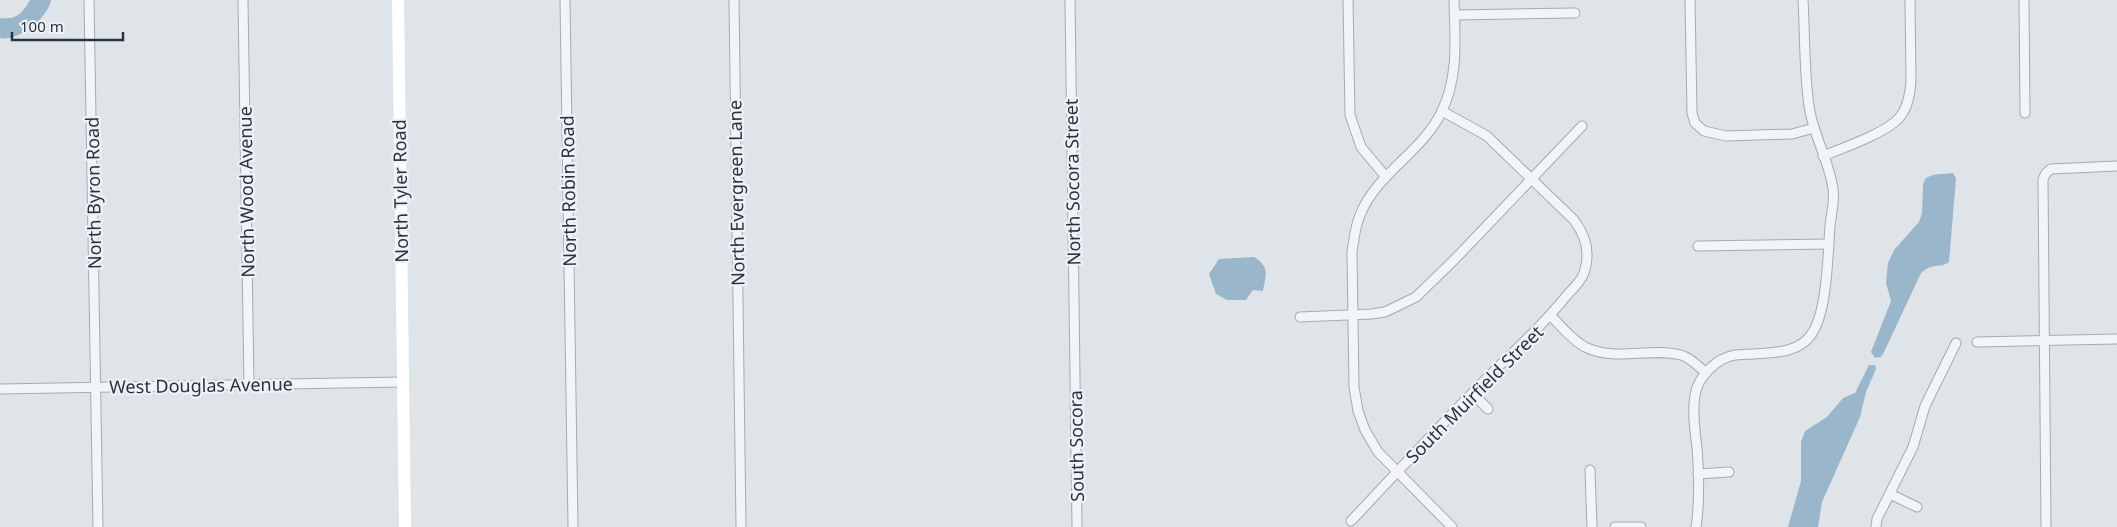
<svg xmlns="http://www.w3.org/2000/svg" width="2117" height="527" font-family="'Noto Sans',sans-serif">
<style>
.water{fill:#99b6ca}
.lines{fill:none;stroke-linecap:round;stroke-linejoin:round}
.street-casing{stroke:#a4abb3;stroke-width:11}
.street{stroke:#f2f4f7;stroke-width:9}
.secondary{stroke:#fff;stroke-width:12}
.labels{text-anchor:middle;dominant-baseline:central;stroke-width:4.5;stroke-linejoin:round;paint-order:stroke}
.street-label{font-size:18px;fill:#273340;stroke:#eef2f6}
</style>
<rect width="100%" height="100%" fill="#dfe4e9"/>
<!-- water -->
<g class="water">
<path d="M30,0H51C48,18 18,42 0,38V18C16,20 22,14 30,0Z"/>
<path d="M1953,173L1956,178L1949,262C1939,269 1933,262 1921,273L1884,352L1881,357L1875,358L1871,352L1891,301L1886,283L1888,263L1894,250L1919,222L1922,213L1923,185L1925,179C1934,172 1943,175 1953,173Z"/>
<path d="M1254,257C1270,267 1266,275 1263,291L1253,290L1246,300H1227L1216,294L1209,274L1219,259Z"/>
<polygon points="1869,365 1875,365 1876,369 1866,392 1860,417 1822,502 1818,527 1788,527 1801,481 1801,442 1805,431 1827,417 1843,398 1855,393"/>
</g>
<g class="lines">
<!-- street casing -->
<g class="street-casing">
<g id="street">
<polyline points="89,0 98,527"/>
<polyline points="243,0 249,385"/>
<polyline points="565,0 573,527"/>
<polyline points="734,0 741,527"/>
<polyline points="1070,0 1077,527"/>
<polyline points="1348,0 1350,115 1361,147 1386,177"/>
<polyline points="1690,0 1692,113 1695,123 1704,131 1726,136 1792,134 1814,128"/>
<polyline points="2024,0 2025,113"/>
<polyline points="1454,15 1575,13"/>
<path d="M1823,156C1843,148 1886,133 1899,118C1908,108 1910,94 1911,81L1910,0"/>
<polyline points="1698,246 1829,244"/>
<path d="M1551,316C1561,326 1572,340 1585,347C1616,362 1649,347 1681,355C1691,358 1698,366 1706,373"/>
<polyline points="1300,317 1371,314 1385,312 1416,297 1455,259 1582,126"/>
<polyline points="1977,342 2117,339"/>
<polyline points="0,389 403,382"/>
<polyline points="1473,394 1488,409"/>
<polyline points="1590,470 1592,527"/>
<polyline points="1698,474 1729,472"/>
<polyline points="1890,494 1917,507"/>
<path d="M1351,521C1400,469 1449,416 1500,365C1524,342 1547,320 1568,294C1574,288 1581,281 1584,273C1591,253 1586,236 1574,220L1487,136L1442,111"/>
<path d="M1452,527L1378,452L1365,430L1358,411L1354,387L1352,252C1354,239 1355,227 1360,215C1377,173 1421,153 1441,113C1459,77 1455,39 1454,0"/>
<polyline points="1615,527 1641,527"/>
<path d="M1696,527C1700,501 1699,474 1697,448C1695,431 1692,412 1695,395C1698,376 1717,358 1735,355C1762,352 1800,358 1814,330C1827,307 1828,254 1830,226C1831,215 1835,201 1833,189C1829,160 1813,135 1809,106C1804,71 1805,35 1803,0"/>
<polyline points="1876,527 1877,519 1913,447 1925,406 1956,343"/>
<polyline points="2046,527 2043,179 2046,173 2051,169 2117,166"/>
</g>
</g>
<!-- street -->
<use href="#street" class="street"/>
<!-- secondary -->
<polyline class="secondary" points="398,0 405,527"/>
</g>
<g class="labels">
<!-- street labels -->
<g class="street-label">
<text transform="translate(1072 182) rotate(-91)">North Socora Street</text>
<text transform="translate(400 191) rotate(-91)">North Tyler Road</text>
<text transform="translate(568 191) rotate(-91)">North Robin Road</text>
<text transform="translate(246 192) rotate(-91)">North Wood Avenue</text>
<text transform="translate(93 193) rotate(-91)">North Byron Road</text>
<text transform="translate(736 193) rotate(-91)">North Evergreen Lane</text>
<text transform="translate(201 385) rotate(-1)">West Douglas Avenue</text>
<text transform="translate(1474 394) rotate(-45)">South Muirfield Street</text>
<text transform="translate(1076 446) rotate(-91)">South Socora</text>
</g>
</g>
<!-- scale -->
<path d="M12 32v8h111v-8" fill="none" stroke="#273340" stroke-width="2.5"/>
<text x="20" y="32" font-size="15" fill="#273340" stroke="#eef2f6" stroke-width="4" paint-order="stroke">100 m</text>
</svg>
